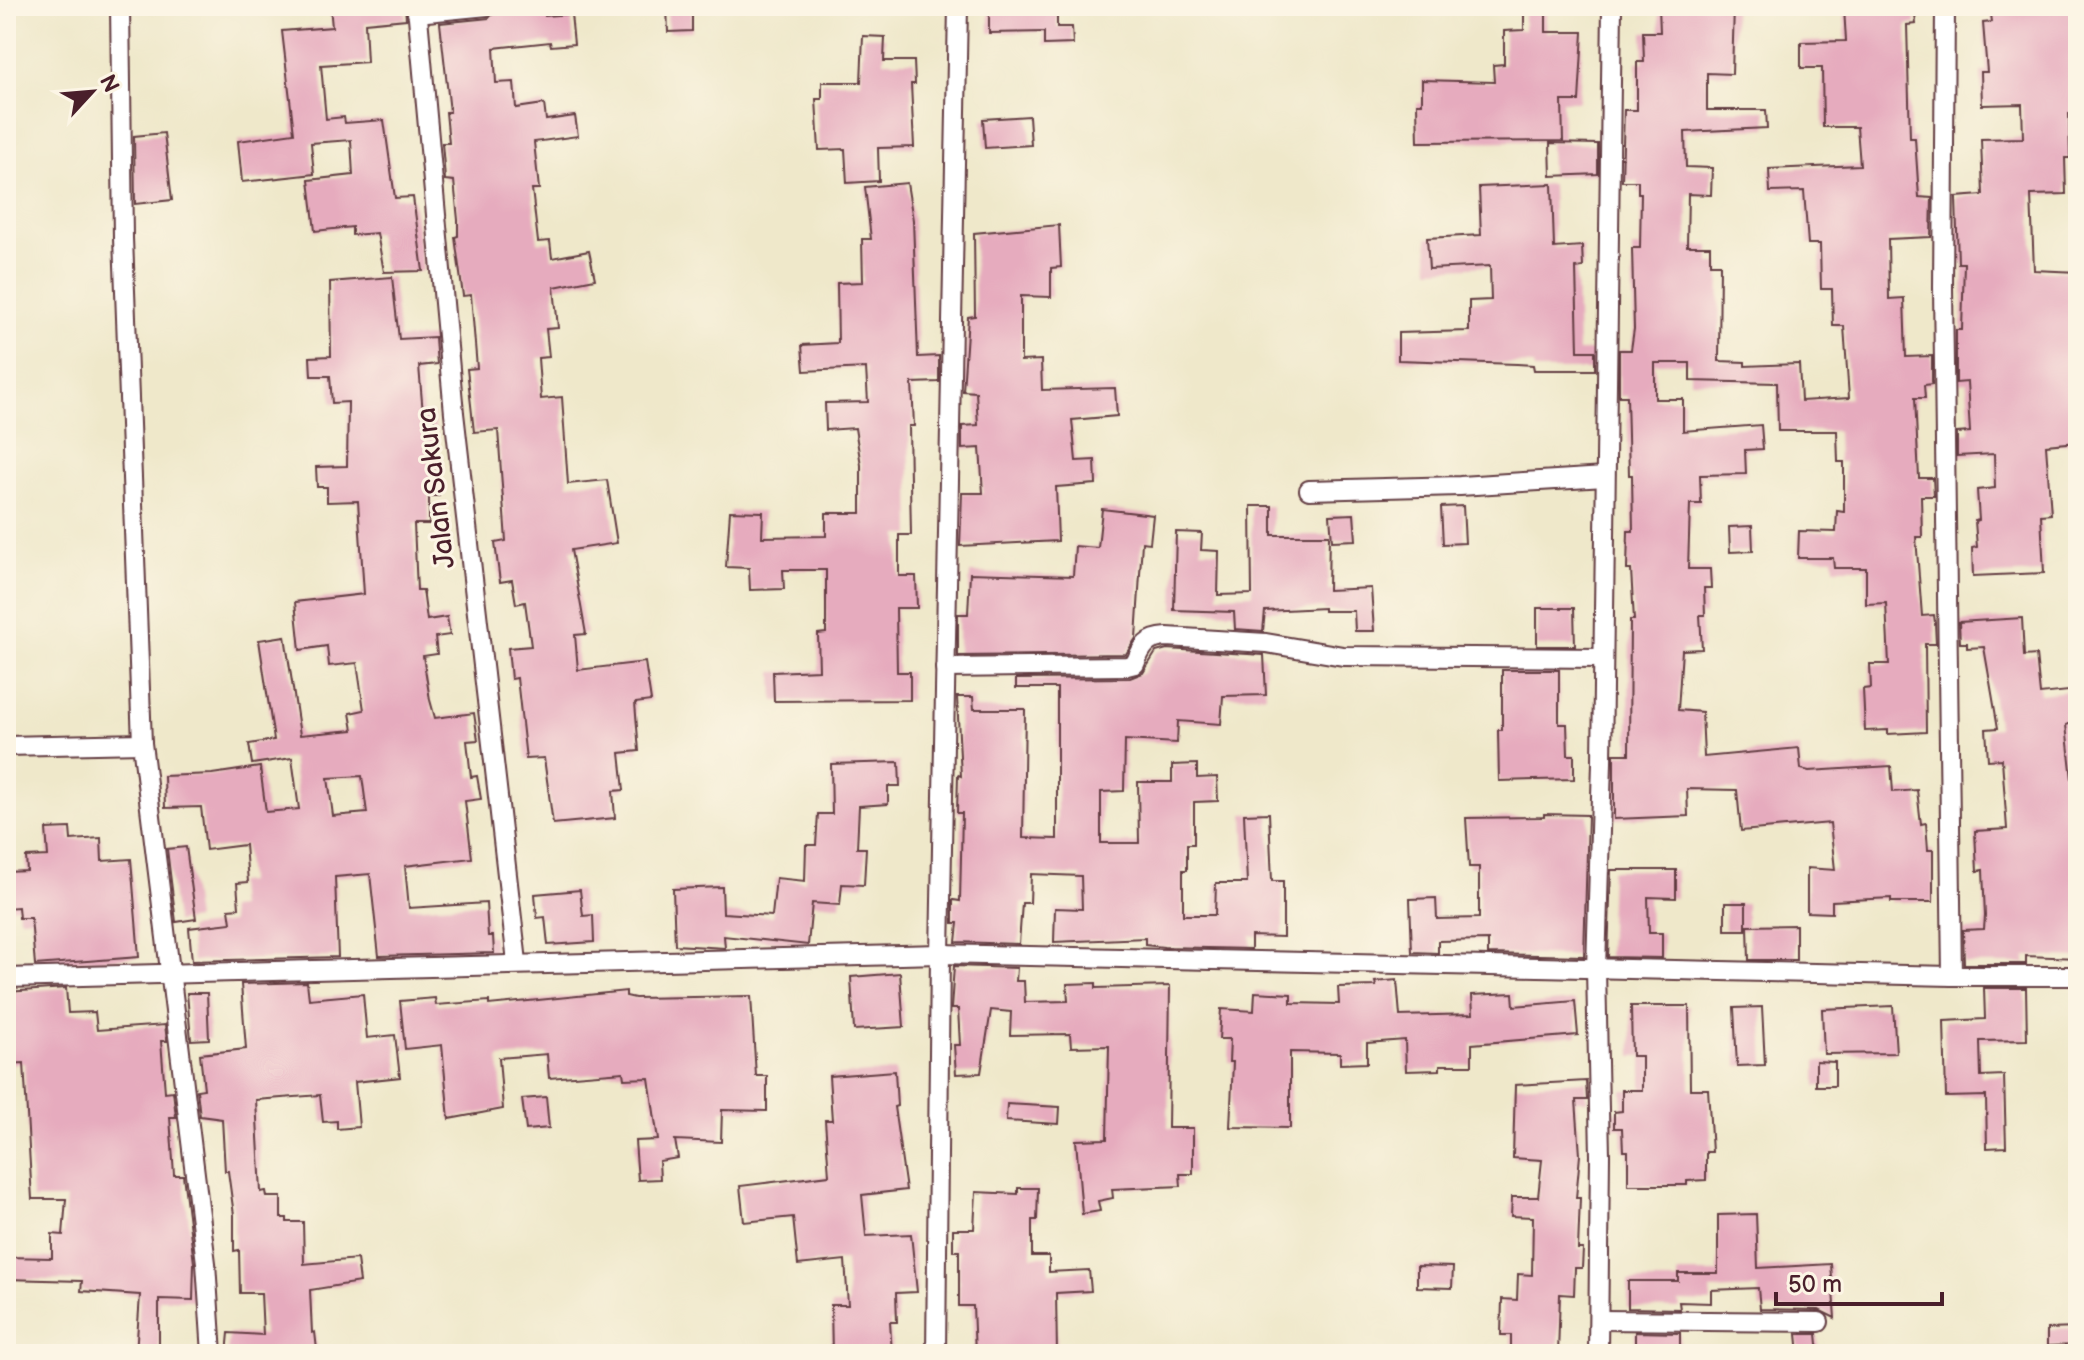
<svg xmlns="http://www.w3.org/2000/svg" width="2084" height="1360" font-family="'Balsamiq Sans',sans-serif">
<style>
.building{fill:#e6abbe;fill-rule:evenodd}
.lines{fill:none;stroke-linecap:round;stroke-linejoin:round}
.minor-casing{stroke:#633d43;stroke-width:22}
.minor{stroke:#fff;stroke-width:18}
.labels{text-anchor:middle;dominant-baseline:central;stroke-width:6;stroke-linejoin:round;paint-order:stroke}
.street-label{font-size:28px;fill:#4a1f2b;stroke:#fcf5e5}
</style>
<rect width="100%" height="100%" fill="#fcf5e5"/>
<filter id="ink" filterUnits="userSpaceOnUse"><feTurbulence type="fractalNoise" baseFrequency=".0125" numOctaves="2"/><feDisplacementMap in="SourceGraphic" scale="16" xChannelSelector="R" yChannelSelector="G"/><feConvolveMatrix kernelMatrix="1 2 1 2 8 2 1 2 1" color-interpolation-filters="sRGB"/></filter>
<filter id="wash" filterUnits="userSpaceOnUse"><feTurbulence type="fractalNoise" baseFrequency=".006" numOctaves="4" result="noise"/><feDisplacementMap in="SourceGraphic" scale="32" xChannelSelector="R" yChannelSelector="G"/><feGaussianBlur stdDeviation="1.8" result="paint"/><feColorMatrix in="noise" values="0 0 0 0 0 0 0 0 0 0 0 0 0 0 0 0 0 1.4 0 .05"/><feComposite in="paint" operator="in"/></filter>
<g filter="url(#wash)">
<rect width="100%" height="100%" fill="#efe8ca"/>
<g id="blocks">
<!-- building -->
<g class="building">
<polygon points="330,6 405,6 406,19 365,23 367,62 321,65 326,119 344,117 345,123 384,120 395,198 413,197 423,271 384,272 377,233 352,235 352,227 315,231 309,180 353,175 351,140 311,143 314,174 242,182 238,141 294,133 282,31 332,27"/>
<polygon points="499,6 512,6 512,11 544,7 545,16 571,14 574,44 551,46 550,42 494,48 496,83 514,82 516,108 544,104 546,120 575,116 578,136 534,142 539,189 532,189 538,242 550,241 552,258 589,251 595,279 554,287 558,328 546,329 549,357 538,358 541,399 562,397 568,484 607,480 617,543 571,550 586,634 575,635 578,670 645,662 651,701 635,703 639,751 620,753 624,790 613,791 615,818 553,824 544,758 526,759 517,678 511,679 508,648 531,646 525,602 516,604 512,580 500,582 495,543 506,541 498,430 474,432 467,369 477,368 471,295 463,296 455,237 458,236 458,220 454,181 445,180 444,166 442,143 449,143 446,112 450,112 440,23 489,18"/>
<polygon points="667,6 692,6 692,31 668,32"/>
<polygon points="989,6 1057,6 1057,27 1072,27 1073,44 1044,45 1044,32 989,33"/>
<polygon points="1524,6 1546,6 1546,32 1583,32 1579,101 1562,101 1563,141 1418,142 1417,103 1422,103 1422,80 1494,82 1493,65 1504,64 1504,31 1524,30"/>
<polygon points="1659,6 1734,6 1732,74 1707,73 1707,110 1766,110 1767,128 1685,132 1686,167 1712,168 1711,195 1688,194 1687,246 1710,246 1710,264 1720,264 1719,361 1745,362 1745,366 1799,364 1801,401 1849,398 1844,326 1833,326 1832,289 1821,289 1820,244 1808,244 1804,191 1770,192 1769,169 1860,165 1857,127 1823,127 1822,68 1801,68 1801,42 1846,41 1844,8 1914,6 1916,24 1907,25 1910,138 1915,138 1919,197 1932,198 1931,237 1888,239 1889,299 1904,298 1906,357 1932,356 1932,384 1924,385 1925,398 1915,398 1919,478 1933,478 1934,496 1921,496 1922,537 1916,537 1922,616 1934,615 1935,623 1936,644 1925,644 1926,732 1888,734 1888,730 1865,731 1863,689 1871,688 1870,664 1889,664 1886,603 1866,604 1866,568 1834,568 1833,558 1798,558 1799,531 1836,532 1837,511 1844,512 1844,462 1838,462 1837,431 1778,431 1777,383 1690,381 1690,363 1655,363 1655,399 1683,399 1683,431 1761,425 1763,449 1745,450 1746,474 1700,475 1701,504 1690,504 1688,569 1710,569 1711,588 1704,588 1705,615 1700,615 1702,649 1682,650 1678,710 1702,712 1704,757 1799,748 1801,769 1809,771 1891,766 1893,792 1917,790 1921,824 1926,823 1928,850 1933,850 1933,902 1891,902 1891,898 1832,901 1832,913 1807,912 1807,868 1835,870 1830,823 1741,831 1737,790 1687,789 1688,816 1614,819 1614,754 1629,754 1630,620 1634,620 1631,570 1627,570 1628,531 1633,531 1632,475 1629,475 1627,396 1619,396 1619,350 1631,350 1634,329 1632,248 1640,248 1641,193 1638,193 1638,181 1622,181 1624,110 1637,110 1637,62 1644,62 1643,32 1660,32"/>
<polygon points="1990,6 2078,6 2078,113 2069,114 2070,158 2065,158 2066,194 2031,195 2034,270 2078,272 2078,442 2046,445 2051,514 2041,515 2044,573 1973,576 1972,548 1977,547 1975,521 1979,520 1977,490 1995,488 1994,454 1957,456 1957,433 1970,432 1967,382 1956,383 1956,330 1962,330 1964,263 1958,263 1956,197 1983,195 1981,139 2023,138 2022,104 1982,105 1981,72 1987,72 1983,23 1992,22"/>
<polygon points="863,36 885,37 884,61 914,61 915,84 911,84 914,147 878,148 879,181 847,183 845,149 819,150 816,99 822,99 822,82 861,82"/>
<polygon points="1029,116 1031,145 985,148 983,119"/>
<polygon points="164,133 172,200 135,204 134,136"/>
<polygon points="1550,143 1598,144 1598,174 1551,176"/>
<polygon points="907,183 913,220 918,357 939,356 939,382 912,383 914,426 909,426 911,535 899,535 899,576 916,576 917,608 896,608 897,672 910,672 910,700 774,701 773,672 819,670 818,634 826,633 826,570 783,570 784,589 750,590 749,568 726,567 730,511 763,512 762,537 826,536 826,513 861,513 861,465 855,428 826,430 825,403 868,402 866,368 804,371 802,345 838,343 837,283 863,282 862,239 871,239 865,187"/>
<polygon points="1552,184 1554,248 1582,246 1583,267 1576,268 1578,351 1595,351 1595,370 1534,370 1533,365 1517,364 1398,360 1398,333 1469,331 1469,301 1491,300 1490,266 1429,269 1427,238 1481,235 1479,187"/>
<polygon points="1059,225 1061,267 1051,268 1051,297 1021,296 1021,361 1041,360 1042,390 1115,388 1117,416 1072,420 1076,461 1095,460 1096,484 1056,487 1058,541 960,546 962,493 983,493 980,448 962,449 962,426 978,425 976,392 963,391 968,317 975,316 974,233"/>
<path d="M392,277L399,339L435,337L436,352L437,364L419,366L423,414H433L437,438L439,496H429V524H414L417,590H423L427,620L447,617L450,635L435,637L437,654L423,656L430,700L435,718L474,713L478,740L467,741L471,777L477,776L481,799L465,801L472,858L405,866L409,908L486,903L488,936H493L494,953L379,956L370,874L335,877L338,957L192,961L189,928L231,923L229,909L239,908L237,883L248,882L245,845L206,850L201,807L165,808L164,776L212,774L260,767L266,812L299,809L292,758L252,764L249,744L274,740L259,640L285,636L300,735L353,730L350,713L364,710L357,663L329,666L327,646L300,650L295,602L364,594L358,501L327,502V487H317L316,467L347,466L348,402L332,403L330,376H311L310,357L331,356L330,282ZM362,776L367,813L333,816L328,778Z"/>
<polygon points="1251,506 1272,506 1272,535 1329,535 1328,590 1371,588 1374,631 1355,631 1354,611 1324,611 1324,608 1265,611 1263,631 1235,629 1234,612 1174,610 1176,532 1202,533 1201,550 1219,551 1218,595 1252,594"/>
<polygon points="1463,506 1465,543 1443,544 1441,507"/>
<polygon points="1102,509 1153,515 1150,543 1142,542 1136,638 1126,654 958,656 958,614 968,614 970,573 1073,576 1075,546 1098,548"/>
<polygon points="1354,514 1356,540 1332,541 1330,515"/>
<polygon points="1752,526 1753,551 1730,552 1729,527"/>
<polygon points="1537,608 1574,608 1575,646 1537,646"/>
<polygon points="2022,618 2024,656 2036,655 2040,694 2078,690 2078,721 2066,725 2072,779 2078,778 2078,958 2026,956 2026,964 1964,964 1963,930 1984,929 1985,916 1983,870 1977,871 1975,831 2007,829 2002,759 1988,760 1986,729 1998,728 1984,647 1967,648 1967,643 1960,643 1959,622"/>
<polygon points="1167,649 1264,655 1266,695 1223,696 1221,724 1178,721 1177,743 1125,740 1124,791 1101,792 1101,843 1139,843 1138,782 1172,782 1172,765 1197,764 1197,778 1217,777 1218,801 1194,802 1194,844 1187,844 1187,870 1183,870 1183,915 1215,915 1216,883 1247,883 1244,814 1269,813 1272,881 1283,881 1283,937 1251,936 1251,949 1164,947 1145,945 1145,938 1054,942 1055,908 1082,909 1081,876 1031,874 1030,903 1022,903 1019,944 956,942 958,923 953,923 953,900 960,901 962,813 957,813 958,775 961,776 957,697 973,697 974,709 1025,709 1023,838 1057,839 1057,688 1016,688 1016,679 1130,678 1143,673 1156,652"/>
<polygon points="1502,670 1559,670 1559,724 1567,724 1568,755 1574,755 1574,779 1499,781 1498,730 1502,730"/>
<polygon points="899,762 900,786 888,786 888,804 859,806 857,848 866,848 864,885 842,884 840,905 812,903 808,945 724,936 725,948 675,945 673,889 722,887 723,913 772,916 776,878 805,881 806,845 816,845 818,814 832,814 831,764"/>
<polygon points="1544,814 1588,815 1584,956 1488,954 1488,940 1438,941 1438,953 1412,952 1410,899 1436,898 1437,919 1479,918 1479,867 1469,867 1466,818 1544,817"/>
<polygon points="70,828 71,840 101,838 102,861 131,859 139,957 35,965 31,918 19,918 18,907 6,908 6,872 27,871 26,857 48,856 46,829"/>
<polygon points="186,847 196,919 176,922 167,849"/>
<polygon points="1611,870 1676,870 1676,898 1648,897 1649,933 1662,933 1662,958 1608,957"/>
<polygon points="580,890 583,916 593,915 594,942 548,945 545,917 537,918 535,894"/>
<rect x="1725" y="903" width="21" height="27"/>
<polygon points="1796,925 1796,960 1749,960 1748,926"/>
<polygon points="954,966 1017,968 1016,981 1024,981 1025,1002 1068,1001 1067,984 1096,983 1096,988 1170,986 1168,1128 1193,1128 1193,1174 1180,1174 1181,1186 1112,1189 1113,1198 1098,1201 1100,1211 1082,1214 1076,1140 1107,1139 1109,1046 1071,1047 1070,1034 1010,1035 1011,1012 991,1010 981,1073 956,1074 954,1045 960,1045 958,1009 951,1009"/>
<polygon points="900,973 904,1027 854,1030 851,977"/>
<polygon points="1397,980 1400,1016 1473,1014 1472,995 1513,993 1514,1006 1575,1001 1578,1035 1472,1044 1472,1065 1440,1065 1440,1070 1406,1071 1405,1040 1367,1043 1367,1063 1340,1064 1340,1053 1290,1052 1290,1128 1230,1127 1233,1062 1229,1062 1230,1039 1219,1039 1221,1009 1254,1011 1255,992 1291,994 1291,1003 1339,1004 1338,987 1376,986 1375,982"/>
<polygon points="307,982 309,999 363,994 367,1038 395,1035 400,1077 355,1082 359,1127 337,1129 337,1121 323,1122 320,1095 256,1100 261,1192 266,1191 267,1197 281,1197 281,1218 287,1218 287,1222 303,1222 304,1264 357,1259 360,1282 310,1290 312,1333 315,1332 317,1350 294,1354 227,1354 229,1333 263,1335 261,1293 240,1293 239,1250 234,1251 234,1215 228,1171 225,1171 222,1119 200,1116 197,1090 204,1089 200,1054 246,1049 241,984"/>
<polygon points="66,988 68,1013 95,1012 97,1030 165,1025 167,1041 161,1041 165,1092 173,1091 176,1117 170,1117 174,1175 183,1175 194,1263 193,1300 159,1299 159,1354 136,1354 140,1295 81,1291 82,1281 6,1279 6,1257 52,1258 52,1234 63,1235 66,1199 32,1199 24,1063 6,1064 6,992"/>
<polygon points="1984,988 2026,988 2027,1040 1980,1041 1981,1076 2004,1075 2006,1147 1987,1148 1986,1096 1946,1097 1944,1021 1985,1019"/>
<polygon points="626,991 626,996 635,998 751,996 756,1076 767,1076 767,1111 722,1110 721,1142 675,1140 678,1158 659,1161 660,1179 638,1180 635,1141 658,1140 649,1078 624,1079 623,1072 549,1078 547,1054 499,1058 503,1109 449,1119 442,1045 405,1049 400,1001 435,998 436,1005 489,1001 489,1005"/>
<polygon points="187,993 207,993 209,1039 191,1040"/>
<polygon points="1631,1006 1689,1006 1690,1089 1708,1089 1712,1152 1706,1152 1706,1180 1687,1181 1687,1185 1628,1185 1628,1151 1623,1151 1622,1128 1614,1128 1614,1112 1622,1111 1622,1090 1642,1090 1642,1056 1632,1056"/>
<polygon points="1893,1006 1896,1053 1824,1054 1822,1009"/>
<polygon points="1762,1007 1765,1065 1737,1066 1734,1008"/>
<polygon points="1816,1061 1835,1062 1835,1086 1816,1086"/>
<polygon points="895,1071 897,1106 894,1107 906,1190 862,1195 866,1236 911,1234 917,1292 896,1293 897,1322 890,1322 892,1354 832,1354 831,1305 848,1305 845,1260 798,1265 793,1217 744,1222 740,1186 829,1175 825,1120 832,1120 829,1076"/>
<polygon points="1586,1081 1587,1100 1576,1100 1580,1155 1576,1198 1580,1198 1578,1249 1583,1249 1582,1268 1575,1268 1574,1295 1560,1294 1558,1354 1511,1354 1511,1335 1501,1335 1502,1299 1517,1300 1518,1274 1532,1275 1533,1217 1511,1216 1512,1197 1538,1197 1542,1160 1513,1158 1515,1085"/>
<polygon points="546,1097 549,1128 526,1130 522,1099"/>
<polygon points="1007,1104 1060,1107 1059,1124 1006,1121"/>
<polygon points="1018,1188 1038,1188 1037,1220 1032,1220 1032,1256 1049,1256 1049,1272 1089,1270 1091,1291 1056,1293 1057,1354 975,1354 973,1306 959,1306 959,1251 953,1251 953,1229 974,1229 976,1192 1018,1194"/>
<polygon points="1756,1214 1758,1268 1831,1264 1835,1318 1819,1310 1760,1309 1758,1288 1711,1290 1711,1303 1679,1302 1680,1309 1628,1308 1628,1281 1678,1281 1678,1273 1718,1273 1718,1215"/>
<polygon points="1417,1266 1453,1267 1452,1288 1417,1287"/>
<polygon points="2078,1328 2078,1345 2047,1346 2047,1329"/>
<polygon points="1635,1332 1680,1333 1680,1354 1635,1354"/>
<polygon points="1797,1334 1817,1334 1819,1354 1799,1354"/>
</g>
</g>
</g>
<g filter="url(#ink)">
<use href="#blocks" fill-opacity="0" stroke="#633d43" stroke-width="2"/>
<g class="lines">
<!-- minor casing -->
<g class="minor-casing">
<g id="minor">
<polyline points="120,6 123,238 142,743 206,1263 212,1354"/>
<polyline points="417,6 454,413 517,962"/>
<polyline points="1945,6 1943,288 1952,976"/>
<polyline points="417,13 487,6"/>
<polyline points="1309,490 1460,486 1605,477"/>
<path d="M945,668L1127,666L1135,664C1142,646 1147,638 1167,637L1266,643L1343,656L1603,658"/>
<polyline points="6,746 142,743"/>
<polyline points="6,978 940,954 1952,976 2078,976"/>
<polyline points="1599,1320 1819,1322"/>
<polyline points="936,1354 940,954 958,6"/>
<polyline points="1598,1354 1600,1155 1596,969 1602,762 1612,6"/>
</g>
</g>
<!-- minor -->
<use href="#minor" class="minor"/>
</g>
</g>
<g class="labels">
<!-- street labels -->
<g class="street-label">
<text transform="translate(436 488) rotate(-97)">Jalan Sakura</text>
</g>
</g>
<!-- margin -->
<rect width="2084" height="1360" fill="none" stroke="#fcf5e5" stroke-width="32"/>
<!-- north arrow -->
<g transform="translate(92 92) rotate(64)" stroke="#fcf5e5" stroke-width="6" paint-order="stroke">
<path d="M0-6L14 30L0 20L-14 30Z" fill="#4a1f2b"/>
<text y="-12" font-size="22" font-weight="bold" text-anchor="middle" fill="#4a1f2b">N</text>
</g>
<!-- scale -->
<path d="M1776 1292v12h166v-12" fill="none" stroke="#4a1f2b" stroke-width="4"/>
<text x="1788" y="1292" font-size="24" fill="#4a1f2b" stroke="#fcf5e5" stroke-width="6" paint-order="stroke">50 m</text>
</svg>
